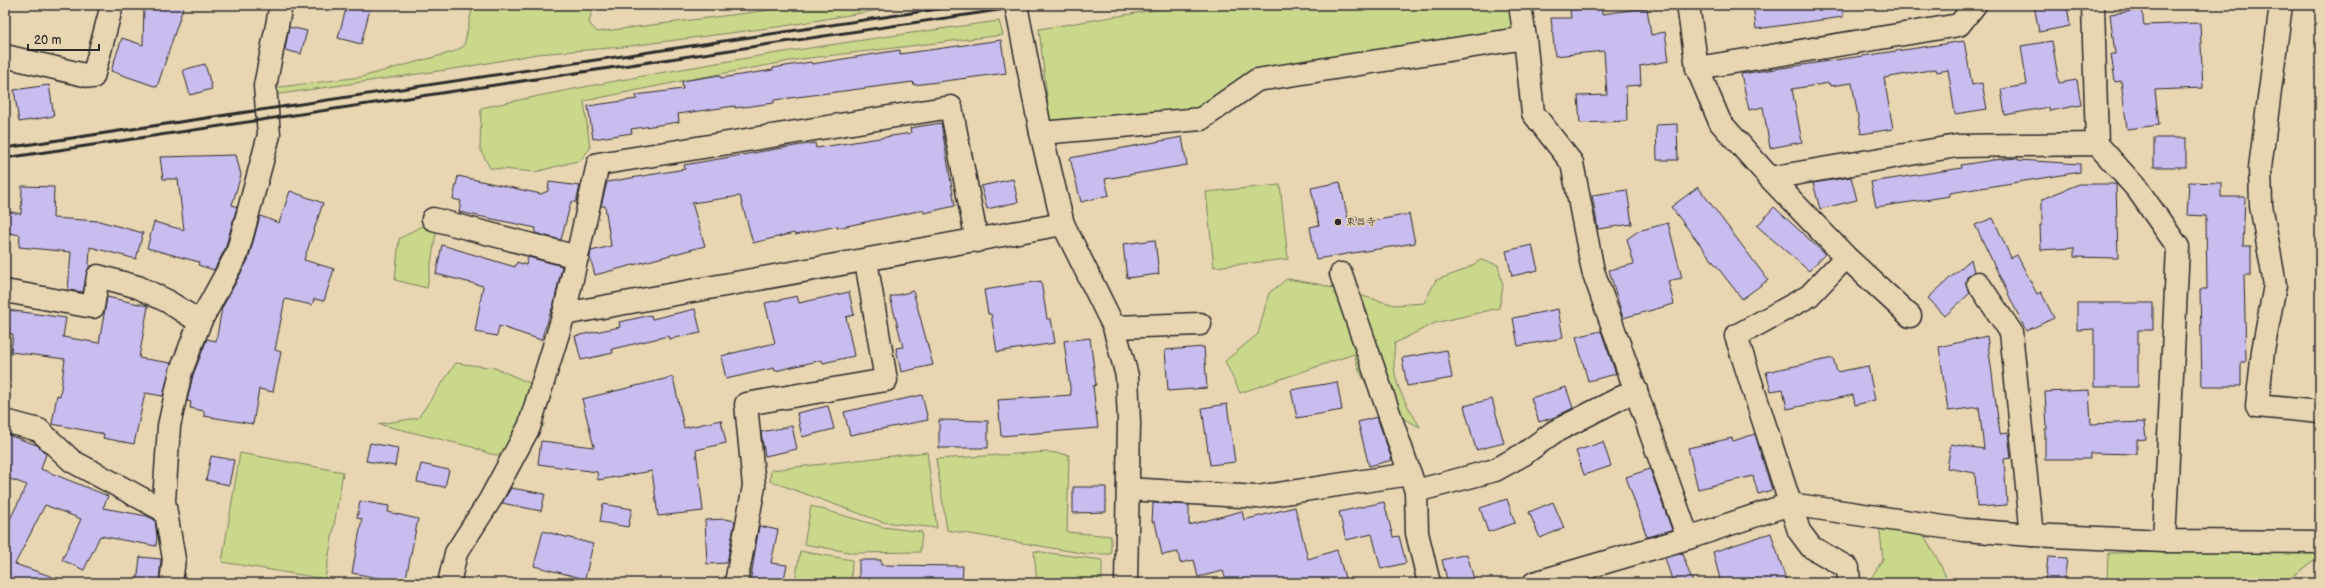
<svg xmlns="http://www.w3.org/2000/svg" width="2325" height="588" font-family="'Balsamiq Sans','Klee One',sans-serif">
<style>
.green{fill:#cad88c;stroke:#7a825c}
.building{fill:#c9bcee;stroke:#2b2b2b}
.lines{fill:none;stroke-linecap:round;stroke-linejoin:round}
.minor-casing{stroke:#2b2b2b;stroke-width:25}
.minor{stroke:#e8d5b2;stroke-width:22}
.rail{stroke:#2b2b2b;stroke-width:3}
.poi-dot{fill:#2b2b2b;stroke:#e8d5b2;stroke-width:1.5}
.labels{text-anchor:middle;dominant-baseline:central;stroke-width:3;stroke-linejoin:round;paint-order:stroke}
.poi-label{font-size:10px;fill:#2b2b2b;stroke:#e8d5b2;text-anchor:start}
</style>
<rect width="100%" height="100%" fill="#e8d5b2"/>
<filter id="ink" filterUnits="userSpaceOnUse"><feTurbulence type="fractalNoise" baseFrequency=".025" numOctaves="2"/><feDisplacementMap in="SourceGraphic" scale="8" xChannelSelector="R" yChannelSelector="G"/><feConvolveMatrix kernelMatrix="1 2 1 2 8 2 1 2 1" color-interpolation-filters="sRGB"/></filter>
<g filter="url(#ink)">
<!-- green -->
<g class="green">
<polygon points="473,5 593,5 589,23 597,32 810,5 908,5 784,26 622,47 537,54 466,67 273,95 272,88 361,77 453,52 464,46"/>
<polygon points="1185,5 1520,5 1525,38 1257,80 1201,119 1051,132 1039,29"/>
<path d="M999,21L1003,35L801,59L682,81L584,101L590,148L581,160L535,172L490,168L480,149L481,108C653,71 826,44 999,21Z"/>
<polygon points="1280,185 1288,259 1214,267 1206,192"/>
<polygon points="433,219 438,221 427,288 395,280 399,239"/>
<path d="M1481,260L1498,265L1503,286L1499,308L1435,323L1395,343C1390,381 1402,396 1420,427L1377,405L1359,370L1354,354L1240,393L1225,361L1258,334L1269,293L1287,279L1318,284L1395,305L1424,303L1436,280L1462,271Z"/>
<polygon points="456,363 495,368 541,388 544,425 530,445 513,457 490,454 472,447 378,424 418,418"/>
<polygon points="927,452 937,528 883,522 770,481 771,470"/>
<polygon points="1049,452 1069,455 1067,532 1111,536 1111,554 1087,554 947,530 936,459"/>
<polygon points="240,453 343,472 325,579 222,562"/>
<polygon points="811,506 883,527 922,532 920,552 854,553 804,544"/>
<polygon points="1916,522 1936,556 1949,583 1868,583 1883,559 1879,524"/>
<polygon points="2320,550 2320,557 2283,583 2107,583 2108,553"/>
<polygon points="800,551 852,560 851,583 795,583"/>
<polygon points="1034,551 1102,560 1102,583 1037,583"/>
</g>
<!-- building -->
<g class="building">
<polygon points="144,5 184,5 157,87 111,71 122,38 143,45"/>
<polygon points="347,5 371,5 361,44 338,38"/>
<polygon points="1753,5 1843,5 1843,17 1756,29"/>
<polygon points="2034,5 2067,5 2070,26 2039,32"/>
<polygon points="1601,6 1602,14 1647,8 1651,35 1665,32 1669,61 1640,66 1641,85 1626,86 1627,121 1580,123 1578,96 1607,95 1604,51 1555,56 1551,18 1571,18 1570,10"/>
<polygon points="2142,10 2144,25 2200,23 2203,88 2155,90 2159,125 2127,129 2121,81 2115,82 2111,54 2115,54 2110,14"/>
<polygon points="289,27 307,31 301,54 285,50"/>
<polygon points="1001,40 1006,73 914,85 913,82 774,100 774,103 735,108 735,106 678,114 679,122 631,129 632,133 593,139 588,106 637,99 636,95 683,89 682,81 720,75 721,78 773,70 773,68 811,62 812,64 900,50 900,54"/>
<polygon points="1964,41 1972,85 1982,83 1987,109 1955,114 1948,70 1937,72 1936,69 1884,78 1893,129 1861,134 1852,83 1830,86 1829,83 1792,89 1802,142 1770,148 1763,107 1749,110 1741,74"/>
<polygon points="2052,41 2059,83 2077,80 2081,105 2049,111 2049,107 2005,115 2001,89 2027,85 2021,46"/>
<polygon points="205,64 212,89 190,95 183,70"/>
<polygon points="49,85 54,116 19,122 14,90"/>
<polygon points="941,123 955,206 924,213 923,210 837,228 837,226 795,235 794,233 753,243 740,196 692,203 705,246 595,275 590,257 591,251 611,246 605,206 601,206 607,182 685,169 684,165 782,148 815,143 816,148 911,133 910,128"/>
<polygon points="1677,124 1678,160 1657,160 1656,125"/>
<polygon points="1182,137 1187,165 1105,179 1109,195 1081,202 1070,158"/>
<rect x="2154" y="138" width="32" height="29"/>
<polygon points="236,155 241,175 232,205 237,207 225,249 214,270 198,265 199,262 147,248 154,222 184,230 178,179 163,179 160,157"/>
<polygon points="2018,158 2018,160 2080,164 2080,172 1950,193 1950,196 1918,201 1876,207 1871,182 1962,168 1961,165 1993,160"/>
<polygon points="458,176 541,194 548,191 549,182 580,186 576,202 571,202 561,240 535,233 536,228 459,212 461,201 453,199"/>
<polygon points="1851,177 1857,200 1820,209 1813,183"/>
<polygon points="1013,179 1018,202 987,209 981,186"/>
<polygon points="1340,182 1348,219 1357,217 1358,224 1409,214 1415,243 1316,259 1310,227 1319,225 1311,188"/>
<polygon points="2189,182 2221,183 2221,197 2245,197 2243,246 2251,246 2251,275 2244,275 2246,362 2241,362 2241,386 2202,386 2200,289 2207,289 2206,216 2187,215"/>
<polygon points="2079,184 2116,184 2118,258 2074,257 2074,248 2041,250 2040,225 2042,225 2042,199"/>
<polygon points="22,186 54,187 53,218 99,221 143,233 136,259 90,247 89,268 83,292 68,290 71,252 19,247 20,235 5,232 5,211 21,214"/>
<polygon points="1698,187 1768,280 1742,299 1671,207"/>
<polygon points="1627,190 1632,224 1598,229 1592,195"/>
<polygon points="290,191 323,203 304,260 334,269 324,301 314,299 312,305 285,299 275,350 281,352 273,392 259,389 253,424 204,416 204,411 190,408 191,402 187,401 193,375 207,339 216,341 222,308 248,260 260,216 279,223"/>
<polygon points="1774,207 1825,254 1809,271 1757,226"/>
<polygon points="1993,218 2011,258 2017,255 2037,294 2041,292 2054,318 2026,331 1975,225"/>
<polygon points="1668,223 1682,278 1668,281 1674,304 1623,318 1609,270 1634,264 1627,239 1638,231"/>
<polygon points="1155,240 1159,274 1127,278 1123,244"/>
<polygon points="442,245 515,267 517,262 526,265 528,257 562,266 554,303 541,340 499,326 497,336 475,332 483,286 436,274"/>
<polygon points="1532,245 1538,270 1512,276 1506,251"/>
<polygon points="1971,259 1974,272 1967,277 1966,283 1970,293 1945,316 1928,298"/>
<polygon points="1041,281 1047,319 1051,319 1055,343 997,352 991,314 988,314 984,290"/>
<polygon points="913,291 933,365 901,372 896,348 903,347 890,297"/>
<polygon points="849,292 854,315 846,317 854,356 823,363 822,360 775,371 774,368 726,379 721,356 775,343 765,303 797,296 799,303"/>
<polygon points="107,297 148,306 139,358 171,363 163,396 145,393 134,444 103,438 104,434 52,424 57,395 60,396 65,359 11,352 13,334 5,333 8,310 66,318 63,337 99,343"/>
<polygon points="2077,303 2153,303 2153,330 2138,330 2138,387 2094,387 2094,329 2077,330"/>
<polygon points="695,309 701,333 669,339 668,336 612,349 613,353 581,360 575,336 620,327 619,322 651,315 652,319"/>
<polygon points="1558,309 1563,338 1518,346 1513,318"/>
<polygon points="1601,331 1616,374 1588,381 1576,337"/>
<polygon points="1987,336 2000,434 2008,433 2011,458 2004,459 2007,505 1977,507 1975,473 1947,468 1951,444 1984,449 1979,407 1948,411 1939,347"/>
<polygon points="1090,338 1096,385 1093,386 1098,428 1001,436 998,400 1071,395 1064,341"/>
<polygon points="1204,347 1207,388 1168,391 1165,350"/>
<polygon points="1447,350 1452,378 1407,386 1402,358"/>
<polygon points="1833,358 1837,372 1868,366 1875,400 1855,405 1853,395 1787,409 1783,389 1771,391 1766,372"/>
<polygon points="673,377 684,428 721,420 726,443 696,450 703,511 658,516 652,471 598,480 597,472 538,464 541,441 594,447 582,399"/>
<polygon points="1337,382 1342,410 1297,418 1291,390"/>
<polygon points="1566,387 1573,408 1555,417 1539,422 1531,398"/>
<polygon points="2089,390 2091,424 2144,422 2146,439 2137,440 2137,454 2090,453 2090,459 2045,459 2045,429 2047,429 2045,392"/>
<polygon points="922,395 928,420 850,435 844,412"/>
<polygon points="1492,399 1504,443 1476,450 1464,406"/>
<polygon points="1227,404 1235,462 1210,465 1202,408"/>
<polygon points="828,406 834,429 802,437 797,413"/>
<polygon points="1377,417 1392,460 1369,466 1358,422"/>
<polygon points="939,420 988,421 988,448 939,448"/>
<polygon points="792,426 797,449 765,456 761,432"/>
<polygon points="5,434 37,445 46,454 41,469 108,496 103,508 147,516 155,520 157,537 156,546 100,536 84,570 62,560 81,519 45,505 15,564 62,580 62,583 5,583 5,529 27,485 5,477"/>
<polygon points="1755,434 1772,490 1758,494 1753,476 1698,489 1688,448 1732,438 1733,441"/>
<polygon points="1603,442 1611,466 1584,475 1576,451"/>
<polygon points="370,443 398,448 395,466 366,461"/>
<polygon points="211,456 234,460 229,485 206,480"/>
<polygon points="421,464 449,470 445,487 417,482"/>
<polygon points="1650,469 1672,530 1647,537 1626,477"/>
<polygon points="1073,487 1106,487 1106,512 1073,513"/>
<polygon points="511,488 545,494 541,511 502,503"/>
<polygon points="1507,499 1515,523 1488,532 1480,508"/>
<polygon points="360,501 389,506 388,512 418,519 405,583 352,573 362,519 357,518"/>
<polygon points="1384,502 1393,537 1399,536 1406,563 1381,569 1372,534 1346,540 1339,512"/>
<polygon points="1553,502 1564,528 1540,538 1529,512"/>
<polygon points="1153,503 1189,505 1189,525 1242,511 1244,520 1295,507 1308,559 1337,550 1345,578 1326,583 1227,583 1223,571 1198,577 1194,560 1180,563 1178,552 1162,555 1155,522 1152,522"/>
<polygon points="603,504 632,509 628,527 600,522"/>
<polygon points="725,519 735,521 727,563 707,564 705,520"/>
<polygon points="759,526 778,530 771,563 787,565 783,583 750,583"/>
<polygon points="543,531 593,544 585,579 534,566"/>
<polygon points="1771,533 1787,583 1721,583 1713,552"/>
<polygon points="1683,553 1687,567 1693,583 1673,583 1665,558"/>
<polygon points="1467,554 1475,583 1448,583 1442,560"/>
<polygon points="140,557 161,559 159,583 137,583"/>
<polygon points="2048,557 2067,558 2064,583 2045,583"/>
<polygon points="859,560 881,560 881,565 963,566 962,583 859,583"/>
</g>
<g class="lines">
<!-- minor casing -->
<g class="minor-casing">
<g id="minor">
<polyline points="1016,5 1041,133 1063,224 1114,327 1127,376 1129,422 1126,583"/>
<polyline points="1688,5 1697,68 1720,122 1770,178 1957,146 2097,144 2138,190 2178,247 2164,541"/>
<polyline points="2093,5 2097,144"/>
<polyline points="2281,5 2260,168 2261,205 2275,285 2263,351 2257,406 2320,412"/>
<polyline points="1525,38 1533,113 1572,163 1593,271 1688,538"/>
<polyline points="5,56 93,77 112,5"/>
<polyline points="1697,68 1959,25 1975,5"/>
<polyline points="1041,133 1201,119 1257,80 1525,38 1520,5"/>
<polyline points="1770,178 1846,257 1910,316"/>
<polyline points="433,219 577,257"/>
<polyline points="1846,257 1809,296 1736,336 1799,531 1811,547 1848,568 1849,583"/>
<polyline points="1341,274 1410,474"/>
<polyline points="1978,283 2011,332 2032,535"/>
<polyline points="5,291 93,307 98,276 138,287 167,301 200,322"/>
<polyline points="564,314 598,164 951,107 977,241"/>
<polyline points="1114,327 1200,324"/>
<polyline points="5,421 39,430 72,461 165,511"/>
<polyline points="1128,489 1257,497 1410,474 1416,491 1417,533 1429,583"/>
<polyline points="1416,491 1495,470 1524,454 1554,432 1636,390"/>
<polyline points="171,583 174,559 164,501 169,426 181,371 200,322 237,254 269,135 265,86 281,5"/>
<polyline points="449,583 456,553 490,500 529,427 564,314 1063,224"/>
<polyline points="736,583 754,486 746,404 886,380 866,261"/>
<polyline points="1534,583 1688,538 1790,504 1964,530 2032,535 2164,541 2320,542"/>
</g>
</g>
<!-- minor -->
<use href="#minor" class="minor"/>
<!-- rail -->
<g class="rail">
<polyline points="5,148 965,5"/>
<polyline points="5,158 1033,5"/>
</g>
</g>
</g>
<!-- markers -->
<circle class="poi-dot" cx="1338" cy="222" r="4"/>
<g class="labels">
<!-- poi labels -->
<g class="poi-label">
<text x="1346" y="222">東昌寺</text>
</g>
</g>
<!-- margin -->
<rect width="2325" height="588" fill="none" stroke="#e8d5b2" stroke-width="20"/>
<rect x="10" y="10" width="2305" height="568" fill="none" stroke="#2b2b2b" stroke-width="1.5" filter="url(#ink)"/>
<!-- scale -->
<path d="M28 44v6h71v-6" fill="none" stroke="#2b2b2b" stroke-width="2"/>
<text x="34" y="44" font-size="12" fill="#2b2b2b" stroke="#e8d5b2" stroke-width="3" paint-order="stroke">20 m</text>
</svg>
